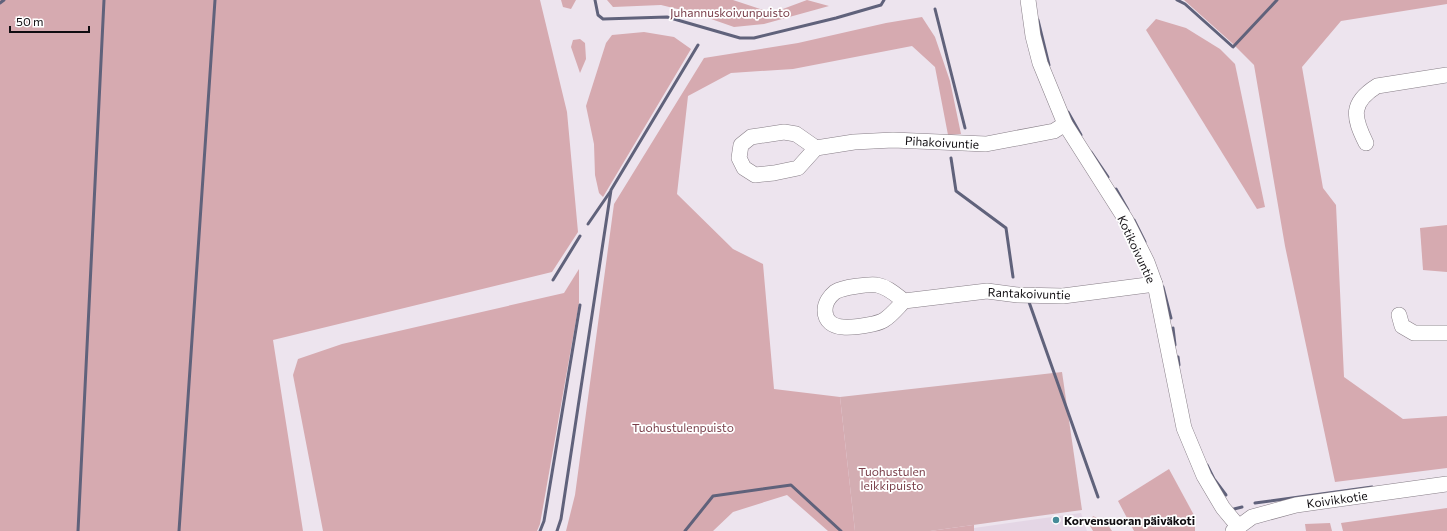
<svg xmlns="http://www.w3.org/2000/svg" width="1447" height="531" font-family="Commissioner,sans-serif">
<style>
.built{fill:#e4d6e5}
.green{fill:#d3adb2}
.forest{fill:#d6aab0}
.lines{fill:none;stroke-linecap:round;stroke-linejoin:round}
.stream{stroke:#60627b;stroke-width:3}
.minor-casing{stroke:#877e87;stroke-width:16}
.minor{stroke:#fff;stroke-width:15}
.poi-dot{fill:#468b98;stroke:#fff;stroke-width:1.5}
.labels{text-anchor:middle;dominant-baseline:central;stroke-width:3.5;stroke-linejoin:round;paint-order:stroke}
.park-label{font-size:12px;fill:#793e49;stroke:#fff}
.street-label{font-size:12px;fill:#100d11;stroke:#fff}
.poi-label{font-size:12px;font-weight:bold;fill:#100d11;stroke:#fff;text-anchor:start}
</style>
<rect width="100%" height="100%" fill="#ede4ee"/>
<!-- built -->
<polygon class="built" points="1081,513 1087,531 974,531 974,528"/>
<!-- green -->
<polygon class="green" points="1062,372 1082,510 930,531 855,531 840,397"/>
<!-- forest -->
<g class="forest">
<polygon points="0,0 540,0 567,112 578,232 552,272 273,340 303,531 0,531"/>
<polygon points="561,0 576,0 571,9 563,7"/>
<polygon points="607,0 733,0 772,13 807,0 829,6 764,24 734,27 694,13 661,5 613,7"/>
<polygon points="1184,0 1447,0 1447,4 1341,21 1302,67 1323,188 1336,205 1344,377 1403,419 1447,416 1447,468 1335,482 1285,246 1254,65 1232,43"/>
<polygon points="922,17 935,37 950,81 961,134 948,135 935,67 912,46 793,69 731,73 688,96 677,194 733,249 763,264 774,389 840,397 855,531 828,531 787,495 733,512 713,531 566,531 575,495 614,204 704,58 798,43 886,23"/>
<polygon points="1156,19 1186,28 1220,49 1235,64 1265,207 1257,209 1146,30"/>
<polygon points="644,32 674,37 691,49 603,197 599,193 595,175 594,144 586,106 606,43 612,35"/>
<polygon points="580,39 585,43 586,59 580,73 571,47 573,40"/>
<polygon points="1447,225 1447,272 1423,270 1420,228"/>
<polygon points="579,269 579,303 540,524 537,531 323,531 293,375 298,359 342,344 564,293"/>
<polygon points="1169,469 1195,517 1195,531 1134,531 1118,501"/>
<polygon points="1447,508 1447,531 1343,531 1341,523"/>
<polygon points="1093,516 1106,522 1112,531 1093,531 1089,524"/>
<polygon points="1330,523 1332,531 1306,531 1305,524"/>
<polygon points="974,525 974,531 930,531 973,525"/>
</g>
<g class="lines">
<!-- stream -->
<g class="stream">
<polyline points="595,0 598,15 603,19 667,17 740,38 754,38 836,18 881,5 884,0"/>
<polyline points="1177,0 1185,4 1233,47 1277,0"/>
<polyline points="0,3 4,0"/>
<polyline points="935,9 965,128"/>
<polyline points="1038,20 1049,65"/>
<polyline points="1068,112 1081,135"/>
<polyline points="1091,152 1108,177"/>
<polyline points="951,158 956,191 1006,228 1013,277"/>
<polyline points="1116,189 1128,210"/>
<polyline points="1134,220 1145,242"/>
<polyline points="588,224 610,192"/>
<polyline points="553,280 580,236"/>
<polyline points="1163,287 1171,318"/>
<polyline points="1029,302 1098,497"/>
<polyline points="1173,328 1175,345"/>
<polyline points="1178,357 1179,365"/>
<polyline points="1207,465 1214,479 1226,495"/>
<polyline points="1255,503 1372,487"/>
<polyline points="1234,509 1242,507"/>
<polyline points="78,531 104,0"/>
<polyline points="179,531 215,0"/>
<polyline points="540,531 544,521 580,305"/>
<polyline points="557,531 561,519 611,190 698,45"/>
<polyline points="685,531 713,496 791,485 841,531"/>
</g>
<!-- minor casing -->
<g class="minor-casing">
<g id="minor">
<polyline points="1028,0 1033,36 1040,63 1065,124 1126,220 1147,262 1155,284 1184,428 1204,476 1223,508 1238,526"/>
<path d="M1366,143C1353,117 1350,103 1377,86L1447,75"/>
<polyline points="816,148 798,168 774,173 755,175 744,168 739,158 741,145 751,137 784,132 796,134 816,148 854,142 893,140 986,144 1054,131 1065,124"/>
<path d="M904,301C898,307 892,315 884,320C881,322 877,323 873,324C858,327 825,334 825,310C825,303 830,296 835,292C843,287 869,284 877,285C888,287 896,295 904,301L987,291L1018,295L1063,296L1155,284"/>
<polyline points="1399,315 1402,326 1414,333 1447,333"/>
<polyline points="1233,531 1252,517 1296,505 1447,484"/>
</g>
</g>
<!-- minor -->
<use href="#minor" class="minor"/>
</g>
<!-- markers -->
<circle class="poi-dot" cx="1056" cy="520" r="4"/>
<g class="labels">
<!-- park labels -->
<g class="park-label">
<text x="730" y="12">Juhannuskoivunpuisto</text>
<text x="683" y="427">Tuohustulenpuisto</text>
<text x="892" y="471">Tuohustulen<tspan x="892" dy="14">leikkipuisto</tspan></text>
</g>
<!-- street labels -->
<g class="street-label">
<text transform="translate(942 142) rotate(3)">Pihakoivuntie</text>
<text transform="translate(1137 249) rotate(65)">Kotikoivuntie</text>
<text transform="translate(1029 293) rotate(2)">Rantakoivuntie</text>
<text transform="translate(1337 499) rotate(-8)">Koivikkotie</text>
</g>
<!-- poi labels -->
<g class="poi-label">
<text x="1064" y="520">Korvensuoran päiväkoti</text>
</g>
</g>
<!-- scale -->
<path d="M10 26v6h79v-6" fill="none" stroke="#100d11" stroke-width="2"/>
<text x="16" y="26" font-size="12" fill="#100d11" stroke="#ffffff" stroke-width="3" paint-order="stroke">50 m</text>
</svg>
